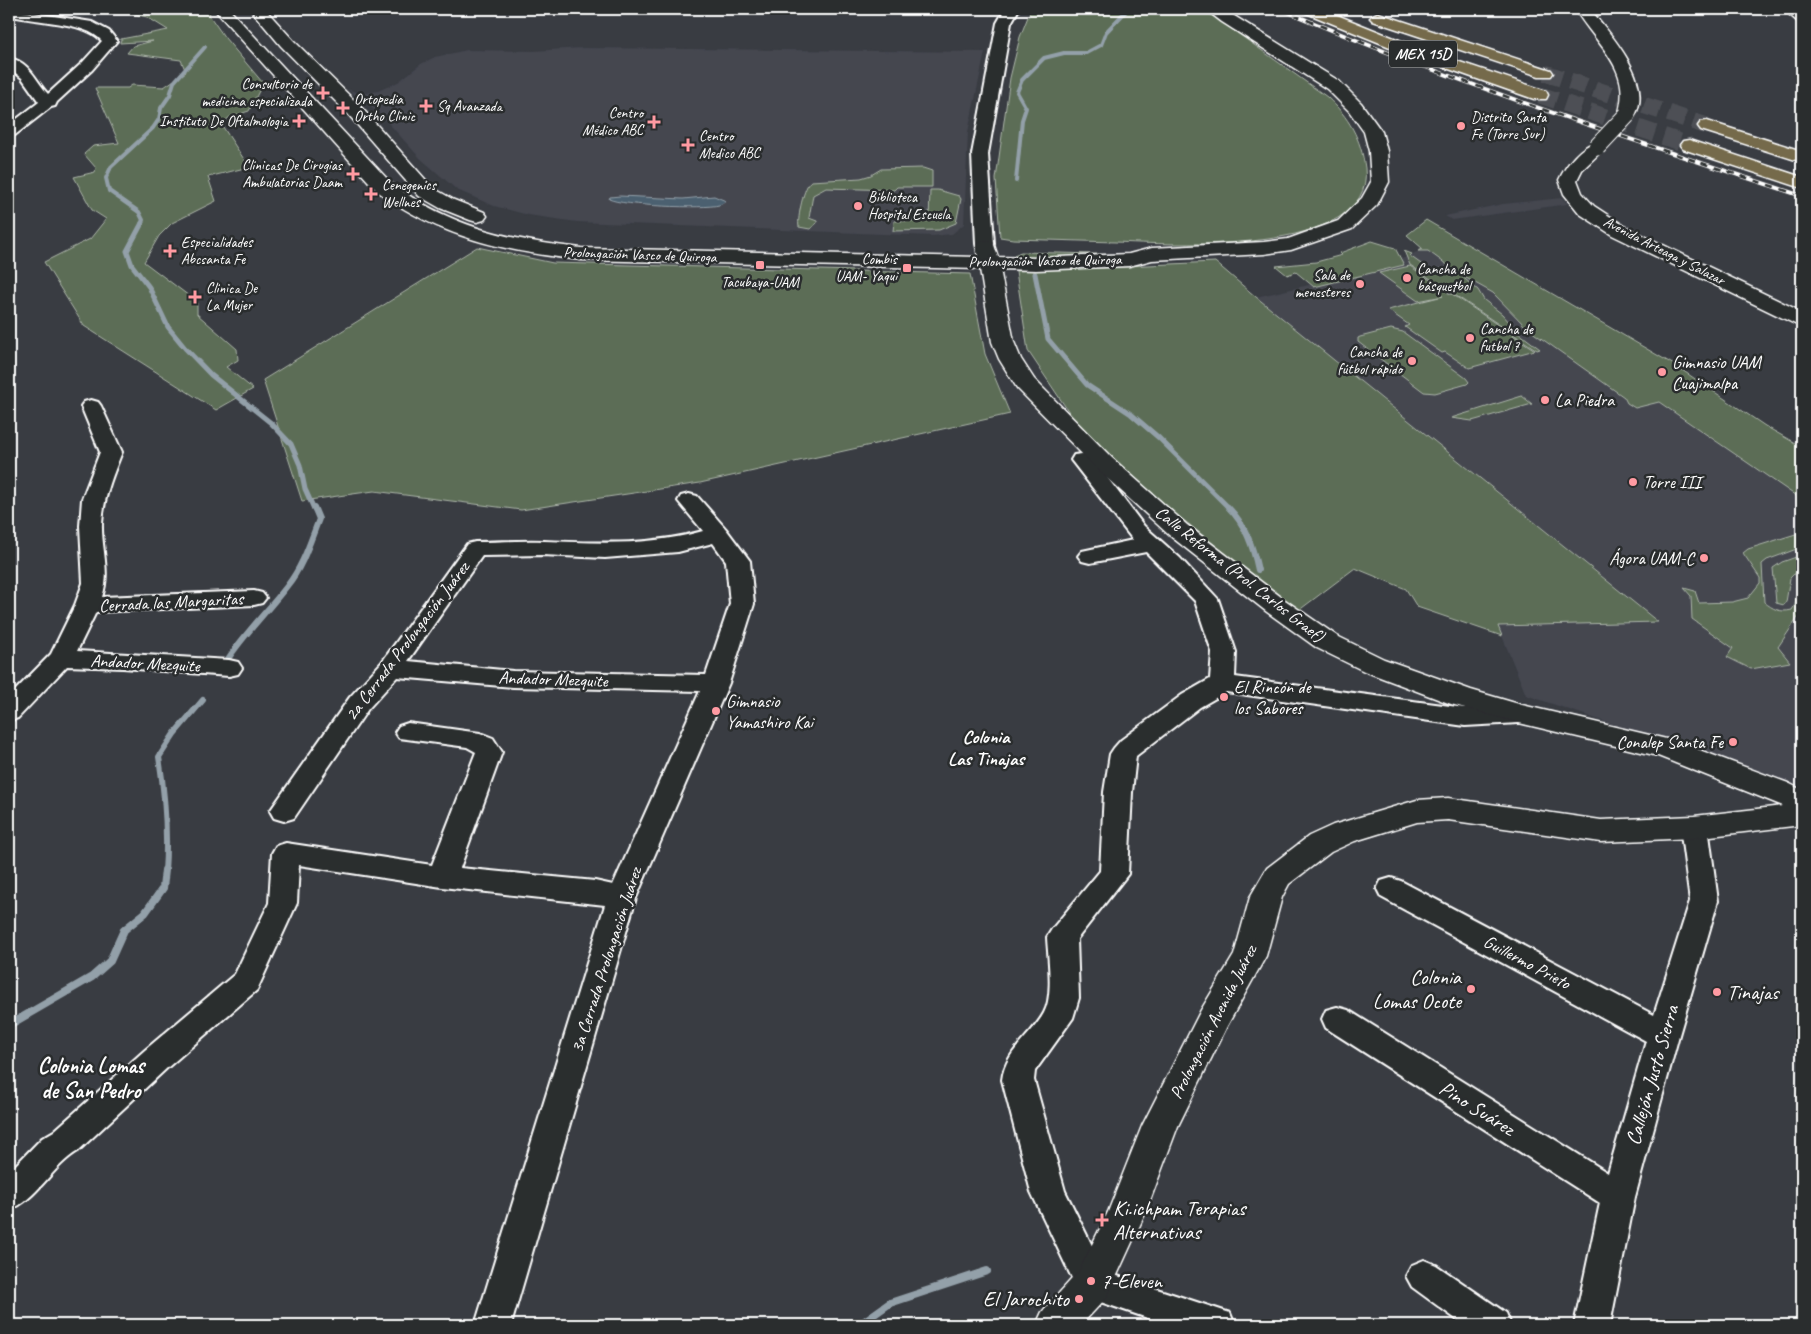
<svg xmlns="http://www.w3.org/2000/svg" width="1811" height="1334" font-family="Caveat,sans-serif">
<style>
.built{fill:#444650}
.green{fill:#5b6d56;stroke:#adb6aa}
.water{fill:#4b616f;stroke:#93a0a9}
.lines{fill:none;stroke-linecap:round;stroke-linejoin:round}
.stream-far3{stroke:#93a0a9;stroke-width:4}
.stream-far2{stroke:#93a0a9;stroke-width:5}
.stream-far1{stroke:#93a0a9;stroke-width:6}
.stream{stroke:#93a0a9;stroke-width:8}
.motorway-tunnel{stroke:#4d5055;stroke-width:17;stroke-dasharray:17 9;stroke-linecap:butt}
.minor-casing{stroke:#fff;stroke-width:4}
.tertiary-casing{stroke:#fff;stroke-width:3}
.motorway-casing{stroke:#fff;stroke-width:3}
.minor{fill:#2a2d2e;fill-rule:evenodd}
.tertiary{fill:#2a2d2e;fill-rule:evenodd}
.motorway{fill:#746b4b;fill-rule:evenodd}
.rail-casing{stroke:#fff;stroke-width:4}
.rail{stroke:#2a2d2e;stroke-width:2.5;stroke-dasharray:7;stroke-linecap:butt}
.tertiary-bridge-casing{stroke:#fff;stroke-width:19;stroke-linecap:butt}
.tertiary-bridge{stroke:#2a2d2e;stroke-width:17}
.poi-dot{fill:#ff9aa2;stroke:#2a2d2e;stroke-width:2}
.labels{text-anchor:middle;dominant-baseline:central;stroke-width:5;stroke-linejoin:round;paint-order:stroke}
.far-poi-label{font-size:15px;fill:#fff;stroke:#2a2d2e;text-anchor:start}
.far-street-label{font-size:15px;fill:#fff;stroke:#2a2d2e}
.shield{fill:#2a2d2e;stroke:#bfc0c0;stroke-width:1}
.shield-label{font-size:16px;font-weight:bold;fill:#fff}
.poi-label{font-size:18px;fill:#fff;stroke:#2a2d2e;text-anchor:start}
.street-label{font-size:18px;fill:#fff;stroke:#2a2d2e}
.neighbourhood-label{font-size:19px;font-weight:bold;fill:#fff;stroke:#2a2d2e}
.near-poi-label{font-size:21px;fill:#fff;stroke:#2a2d2e;text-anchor:start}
.near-street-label{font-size:21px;fill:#fff;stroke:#2a2d2e}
.near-neighbourhood-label{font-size:22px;font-weight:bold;fill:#fff;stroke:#2a2d2e}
</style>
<rect width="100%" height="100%" fill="#393c42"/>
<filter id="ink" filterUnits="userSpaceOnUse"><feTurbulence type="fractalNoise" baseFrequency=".02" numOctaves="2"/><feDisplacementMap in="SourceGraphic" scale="10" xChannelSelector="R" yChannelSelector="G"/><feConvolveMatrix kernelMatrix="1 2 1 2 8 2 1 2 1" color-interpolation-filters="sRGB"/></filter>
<g filter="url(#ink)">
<!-- built -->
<g class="built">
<polygon points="582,48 985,52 968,132 964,224 952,234 933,236 577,222 528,215 494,206 457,190 420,158 382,116 347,89 361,94 378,91 398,82 421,64 435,57 467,50 533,51"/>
<polygon points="1562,198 1568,204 1452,220 1445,216 1503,204"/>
<polygon points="1426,220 1679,369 1765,426 1802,447 1802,789 1526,695 1498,626 1657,621 1256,297 1383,268 1404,258 1423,249 1407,235"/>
</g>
<!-- green -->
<g class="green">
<polygon points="113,9 205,9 210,13 209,15 225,38 263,83 249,111 230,117 221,124 249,167 208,177 216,201 172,223 159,236 144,262 197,302 197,314 237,349 238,360 226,367 253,389 216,410 84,326 44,262 90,239 106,219 92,210 74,177 95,172 96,168 84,154 93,146 119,143 95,88 128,88 132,85 164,87 186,72 181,60 127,53 133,46 153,41 120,43 121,39 168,30 147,17"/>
<path d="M1031,9H1207L1219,20L1327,97C1349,117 1361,139 1365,168C1376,258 1168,244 1115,242C1081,241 1047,240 1013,239L1000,237L996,179L1010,78L1020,37Z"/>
<path d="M923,168L932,171V187H897L894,190L826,188L813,195L809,218L817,221V223L810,229L799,227C797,218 804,185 811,181L861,178L871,175L881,169Z"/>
<polygon points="930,190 938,190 959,196 961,199 956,223 939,230 893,231 894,221 929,221"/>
<polygon points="1426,220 1676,366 1765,426 1802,447 1802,500 1659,402 1635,408 1627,403 1624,397 1528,329 1493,293 1459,274 1478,290 1484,300 1502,314 1519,333 1540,349 1537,350 1410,265 1404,251 1412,254 1410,256 1431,271 1450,267 1428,251 1418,251 1423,249 1407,235"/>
<polygon points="1372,241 1395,248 1404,265 1314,287 1296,272 1287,275 1276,266 1316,262 1342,255 1340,253"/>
<polygon points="477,247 553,263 970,274 985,354 1010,414 700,483 521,510 374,491 302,501 263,380"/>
<polygon points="1021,252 1132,255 1132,257 1019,258 1014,255"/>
<polygon points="1215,262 1256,297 1658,622 1498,626 1502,636 1417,607 1406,589 1355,568 1298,611 1176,514 1079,427 1028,351 1016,271"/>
<polygon points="1410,266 1450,294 1452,294 1535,350 1469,368 1445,352 1442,353 1405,327 1409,325 1388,310 1443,296 1418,301 1379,273"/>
<polygon points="1391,329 1403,332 1466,378 1469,382 1467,384 1435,393 1424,392 1358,342 1358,338 1360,337"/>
<polygon points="1522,396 1532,404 1472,421 1451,418"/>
<path d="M1802,532V547L1767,560L1762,564L1764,602C1773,609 1780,613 1792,610L1795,605L1798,582L1802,588V616H1799L1778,647L1790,662L1751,669L1727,657L1733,648L1692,619L1691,596L1684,588L1695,591L1699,603L1732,602L1748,598L1760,583V578L1743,553L1748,549Z"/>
<polygon points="1802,555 1802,576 1794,574 1790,578 1786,602 1784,605 1776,603 1773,568 1782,562"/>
</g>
<!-- water -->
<path class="water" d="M620,196L683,199L714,196L726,201C723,203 722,204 719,205C705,209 622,206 609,199L610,197Z"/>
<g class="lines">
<!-- stream-far3 -->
<g class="stream-far3">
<polyline points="1016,181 1022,120 1026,108 1017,92 1022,80 1044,58 1064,53 1086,53 1101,45 1106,32 1128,9"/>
<polyline points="141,224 143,220 139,212 109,191 106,178 111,167 153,128 159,119 161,108 170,95 174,82 205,47"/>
</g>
<!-- stream-far2 -->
<g class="stream-far2">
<polyline points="142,223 127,251 132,265 149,287 168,327 185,348 211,375 271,423 291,444 300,465 305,489 314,509"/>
<polyline points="1035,274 1048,339 1087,385 1131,414 1159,438 1230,509"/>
</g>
<!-- stream-far1 -->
<g class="stream-far1">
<path d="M1228,507C1246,525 1253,547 1258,570"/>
<path d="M226,662C244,634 267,612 287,586C303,566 310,542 319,519L314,507"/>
<path d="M165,872C168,832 165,796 159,757L174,734L203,700"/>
</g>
<!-- stream -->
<g class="stream">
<polyline points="9,1025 92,977 110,961 124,930 145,913 163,888 165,870"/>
<polyline points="859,1325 890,1303 987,1271"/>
</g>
<!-- motorway-tunnel -->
<g class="motorway-tunnel">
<polyline points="1545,73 1707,126"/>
<polyline points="1540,95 1689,145"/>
</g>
<!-- minor casing -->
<g class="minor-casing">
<g id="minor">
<path d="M9,9L92,22L109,31L117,41L92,70L57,102L55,106L51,107L15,135L9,137V125L39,102L22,78L9,68V58C30,62 35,80 48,94L82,63L102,41C85,21 35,23 9,15Z"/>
<polygon points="1005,9 1019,9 1011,23 988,154 994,244 991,248 985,249 979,248 976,244 972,154 997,23"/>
<path d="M91,400L98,402L101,406L122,452C112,477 104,496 102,523C101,549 111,572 102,597L254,591L262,593L266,598L262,603L254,605L96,612L77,651L229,660L238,662L242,668L238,674L229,676L123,668L67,666L18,718L9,721V697L51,654L75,605L83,583L80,526L82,499L100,452L81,406L84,402Z"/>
<path d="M1082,454L1090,455L1144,526L1180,558L1218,599L1236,652L1235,677L1465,708L1519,705L1528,708L1532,714L1528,720L1519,723L1465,726L1226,692L1200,707L1136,756L1132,792L1128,874L1077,939L1079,998L1073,1018L1035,1071L1034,1080L1065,1191L1105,1272L1230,1313L1235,1325H1168L1080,1295L1031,1192L1002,1080C1005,1051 1031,1037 1044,1013C1054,995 1048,958 1047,937L1052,929L1100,871L1104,792L1110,754L1114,748L1121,740L1182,695L1210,679L1212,652L1195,601L1146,552L1090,563L1082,561L1078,556L1082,551L1133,540L1071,460L1074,455Z"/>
<path d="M689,494L697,496L726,529L750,561L754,604L729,683L636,898L511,1325H475L605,905L442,887L299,865L297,903L257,990L167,1068L78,1151C52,1166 36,1201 9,1210V1172L42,1138L54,1131L145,1050L235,974L269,903L272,853L276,846L286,843L432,865L476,752L467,747L399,738L395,732L399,726L408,723L480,733L493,738L502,752L460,868L595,881L613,885L700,691L513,687L397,677L368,709L294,818L284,821L274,818L270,811L350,697L382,662L467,544L475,542C498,542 521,540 544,541C599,543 649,546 703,531L678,501L681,496ZM713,543L726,561L730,604L706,675L513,671L408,661L482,556L542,555L605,558L678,552Z"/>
<polygon points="1694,817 1704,820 1708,827 1718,901 1679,1035 1635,1197 1610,1325 1574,1325 1600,1203 1326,1028 1322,1019 1326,1010 1337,1007 1348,1010 1608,1173 1646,1041 1381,897 1377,889 1381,881 1391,878 1401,881 1654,1015 1690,901 1680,827 1684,820"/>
<polygon points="1424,1260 1436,1265 1506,1313 1511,1325 1464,1325 1412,1287 1406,1276 1412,1265"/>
</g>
</g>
<!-- tertiary casing -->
<g class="tertiary-casing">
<g id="tertiary">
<path d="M214,9H229L391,183C450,227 509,240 581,248L978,257L976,246L979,242L986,240L993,242L998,257L1036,258L1129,254L1152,248L1264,242L1288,239L1338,221L1362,198L1371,182L1369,151L1364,132L1349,111L1327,89L1222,22L1205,9H1223L1339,81L1361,103L1382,132L1387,151L1389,182L1377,205L1352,229L1291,250L1264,254L1152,260L1129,266L1036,270L1000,269L1014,342L1021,359L1034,379L1112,458L1187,525L1285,600L1337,636L1384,659L1471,690L1522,705L1675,741L1788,783L1802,790V825L1694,838L1601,842L1448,820L1417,822L1355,841L1331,852L1289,884L1282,897L1266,956L1227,1026L1178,1126L1145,1214L1107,1297L1081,1325H1036L1042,1312L1079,1271L1108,1212L1142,1126L1201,1010L1234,955L1250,897L1267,868L1309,836L1333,825L1417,800L1448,798L1601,820L1694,816L1783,806L1658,756L1519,723L1451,704L1364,671L1317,648L1267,612L1169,535L1096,468L1017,388L999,359L992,342L980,269L581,260C504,251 441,238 377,191Z"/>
<polygon points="250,9 265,9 293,40 360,106 433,188 454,200 484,212 487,216 484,220 477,222 470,220 440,208 419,196 348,114 281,46"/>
<path d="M1575,9H1590C1610,34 1657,84 1633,119L1627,120L1621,119L1618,115C1634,69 1595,44 1575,9Z"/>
<polygon points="1783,9 1799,9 1802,11 1802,23 1797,21"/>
<path d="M1597,142L1603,143L1606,147L1582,170L1577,180L1582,193L1594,206L1626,227L1802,312V326L1795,324L1612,235L1580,214L1564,194L1559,180C1566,165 1580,146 1597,142Z"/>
</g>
</g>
<!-- motorway casing -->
<g class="motorway-casing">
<g id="motorway">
<polygon points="1301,9 1322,9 1424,50 1546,91 1548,95 1546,99 1534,99 1412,56 1304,12"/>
<polygon points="1378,13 1551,70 1553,73 1551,76 1539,76 1373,21 1370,18 1373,15"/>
<polygon points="1707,121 1802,151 1802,162 1701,130 1698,126 1701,122"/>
<polygon points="1689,140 1802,177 1802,188 1683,149 1680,145 1683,141"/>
</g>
</g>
<!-- minor -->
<use href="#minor" class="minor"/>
<!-- tertiary -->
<use href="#tertiary" class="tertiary"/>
<!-- motorway -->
<use href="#motorway" class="motorway"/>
<!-- rail casing -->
<g class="rail-casing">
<path id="rail" d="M1281,9C1451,82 1626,138 1802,196"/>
</g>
<!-- rail -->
<use href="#rail" class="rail"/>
<!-- tertiary-bridge casing -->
<g class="tertiary-bridge-casing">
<polyline id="tertiary-bridge" points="1597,147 1627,115"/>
</g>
<!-- tertiary-bridge -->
<use href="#tertiary-bridge" class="tertiary-bridge"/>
</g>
</g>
<!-- markers -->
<g class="poi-dot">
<path d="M320.5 85.5h5v5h5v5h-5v5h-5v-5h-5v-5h5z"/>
<path d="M423.5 98.5h5v5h5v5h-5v5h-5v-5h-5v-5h5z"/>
<path d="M340.5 100.5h5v5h5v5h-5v5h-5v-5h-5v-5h5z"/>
<path d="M296.5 113.5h5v5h5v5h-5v5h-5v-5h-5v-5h5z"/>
<path d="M651.5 114.5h5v5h5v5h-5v5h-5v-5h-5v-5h5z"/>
<circle cx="1461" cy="126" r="5"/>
<path d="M685.5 137.5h5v5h5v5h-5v5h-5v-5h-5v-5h5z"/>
<path d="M350.5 166.5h5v5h5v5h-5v5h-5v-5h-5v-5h5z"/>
<path d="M368.5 186.5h5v5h5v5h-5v5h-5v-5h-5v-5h5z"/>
<circle cx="858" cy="206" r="5"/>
<path d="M167.5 243.5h5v5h5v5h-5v5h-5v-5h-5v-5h5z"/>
<rect x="755" y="260" width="10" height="10" rx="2.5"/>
<rect x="902" y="263" width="10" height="10" rx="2.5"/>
<circle cx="1407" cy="278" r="5"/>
<circle cx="1360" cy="284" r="5"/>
<path d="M192.5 289.5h5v5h5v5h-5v5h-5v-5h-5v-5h5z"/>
<circle cx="1470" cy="338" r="5"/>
<circle cx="1412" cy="361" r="5"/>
<circle cx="1662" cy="372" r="5"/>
<circle cx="1545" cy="400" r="5"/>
<circle cx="1633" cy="482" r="5"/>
<circle cx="1704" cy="558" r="5"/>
<circle cx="1224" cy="697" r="5"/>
<circle cx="716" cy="711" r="5"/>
<circle cx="1733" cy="742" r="5"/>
<circle cx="1471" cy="989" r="5"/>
<circle cx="1717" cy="992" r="5"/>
<path d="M1099.5 1212.5h5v5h5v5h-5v5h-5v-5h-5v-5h5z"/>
<circle cx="1091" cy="1281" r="5"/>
<circle cx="1079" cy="1299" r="5"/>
</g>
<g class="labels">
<!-- far-poi labels -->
<g class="far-poi-label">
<text x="312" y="84" text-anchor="end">Consultorio de<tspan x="312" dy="17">medicina especializada</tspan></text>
<text x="354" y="99">Ortopedia<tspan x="354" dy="17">Ortho Clinic</tspan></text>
<text x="437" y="106">Sq Avanzada</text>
<text x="643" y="113" text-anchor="end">Centro<tspan x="643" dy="17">Médico ABC</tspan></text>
<text x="1471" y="117">Distrito Santa<tspan x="1471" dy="17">Fe (Torre Sur)</tspan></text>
<text x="288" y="121" text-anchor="end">Instituto De Oftalmologia</text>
<text x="699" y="136">Centro<tspan x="699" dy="17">Medico ABC</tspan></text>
<text x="342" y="165" text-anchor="end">Clinicas De Cirugias<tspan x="342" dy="17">Ambulatorias Daam</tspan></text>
<text x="382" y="185">Cenegenics<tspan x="382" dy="17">Wellnes</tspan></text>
<text x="868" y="197">Biblioteca<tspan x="868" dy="17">Hospital Escuela</tspan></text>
<text x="181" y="242">Especialidades<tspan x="181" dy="17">Abcsanta Fe</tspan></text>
<text x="897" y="259" text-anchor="end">Combis<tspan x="897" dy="17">UAM- Yaqui</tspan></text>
<text x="1417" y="269">Cancha de<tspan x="1417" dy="17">básquetbol</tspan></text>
<text x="1350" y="275" text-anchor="end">Sala de<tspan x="1350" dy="17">menesteres</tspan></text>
<text x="760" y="282" text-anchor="middle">Tacubaya-UAM</text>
<text x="206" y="288">Clinica De<tspan x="206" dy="17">La Mujer</tspan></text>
<text x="1480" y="329">Cancha de<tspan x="1480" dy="17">futbol 7</tspan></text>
<text x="1402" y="352" text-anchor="end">Cancha de<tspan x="1402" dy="17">fútbol rápido</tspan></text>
</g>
<!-- far-street labels -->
<g class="far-street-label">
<text transform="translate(1664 251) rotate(27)">Avenida Arteaga y Salazar</text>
<text transform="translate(640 255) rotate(2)">Prolongación Vasco de Quiroga</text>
<text transform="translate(1045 261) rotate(-1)">Prolongación Vasco de Quiroga</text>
</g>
<!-- shield labels -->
<rect class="shield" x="1389" y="40.5" width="68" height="27" rx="4"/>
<g class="shield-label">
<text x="1423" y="54">MEX 15D</text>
</g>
<!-- poi labels -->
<g class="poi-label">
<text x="1672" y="362">Gimnasio UAM<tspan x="1672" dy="21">Cuajimalpa</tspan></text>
<text x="1555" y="400">La Piedra</text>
<text x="1643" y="482">Torre III</text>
<text x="1694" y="558" text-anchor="end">Ágora UAM-C</text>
<text x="1234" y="687">El Rincón de<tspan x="1234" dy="21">los Sabores</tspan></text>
<text x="726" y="701">Gimnasio<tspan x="726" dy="21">Yamashiro Kai</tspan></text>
<text x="1723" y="742" text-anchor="end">Conalep Santa Fe</text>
</g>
<!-- street labels -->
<g class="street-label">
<text transform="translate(1240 574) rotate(38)">Calle Reforma (Prol. Carlos Graef)</text>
<text transform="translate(171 602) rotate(-3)">Cerrada las Margaritas</text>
<text transform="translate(407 641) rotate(-53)">2a Cerrada Prolongación Juárez</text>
<text transform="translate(145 663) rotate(3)">Andador Mezquite</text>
<text transform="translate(553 679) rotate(2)">Andador Mezquite</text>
<text transform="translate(606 960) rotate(-72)">3a Cerrada Prolongación Juárez</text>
<text transform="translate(1527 962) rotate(28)">Guillermo Prieto</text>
<text transform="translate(1213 1022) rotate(-63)">Prolongación Avenida Juárez</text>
</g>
<!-- neighbourhood labels -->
<g class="neighbourhood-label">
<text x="986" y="737">Colonia<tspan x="986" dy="22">Las Tinajas</tspan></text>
</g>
<!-- near-poi labels -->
<g class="near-poi-label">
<text x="1461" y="977" text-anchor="end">Colonia<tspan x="1461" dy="24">Lomas Ocote</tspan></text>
<text x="1727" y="992">Tinajas</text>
<text x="1113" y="1208">Ki.ichpam Terapias<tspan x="1113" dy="24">Alternativas</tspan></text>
<text x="1101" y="1281">7-Eleven</text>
<text x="1069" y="1299" text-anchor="end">El Jarochito</text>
</g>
<!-- near-street labels -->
<g class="near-street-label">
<text transform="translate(1652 1075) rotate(-74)">Callejón Justo Sierra</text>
<text transform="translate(1477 1108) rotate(32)">Pino Suárez</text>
</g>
<!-- near-neighbourhood labels -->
<g class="near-neighbourhood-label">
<text x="91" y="1066">Colonia Lomas<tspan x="91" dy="25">de San Pedro</tspan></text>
</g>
</g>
<!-- margin -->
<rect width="1811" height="1334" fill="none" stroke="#2a2d2e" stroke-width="30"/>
<rect x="15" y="15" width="1781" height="1304" fill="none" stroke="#fff" stroke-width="2" filter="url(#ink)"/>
</svg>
